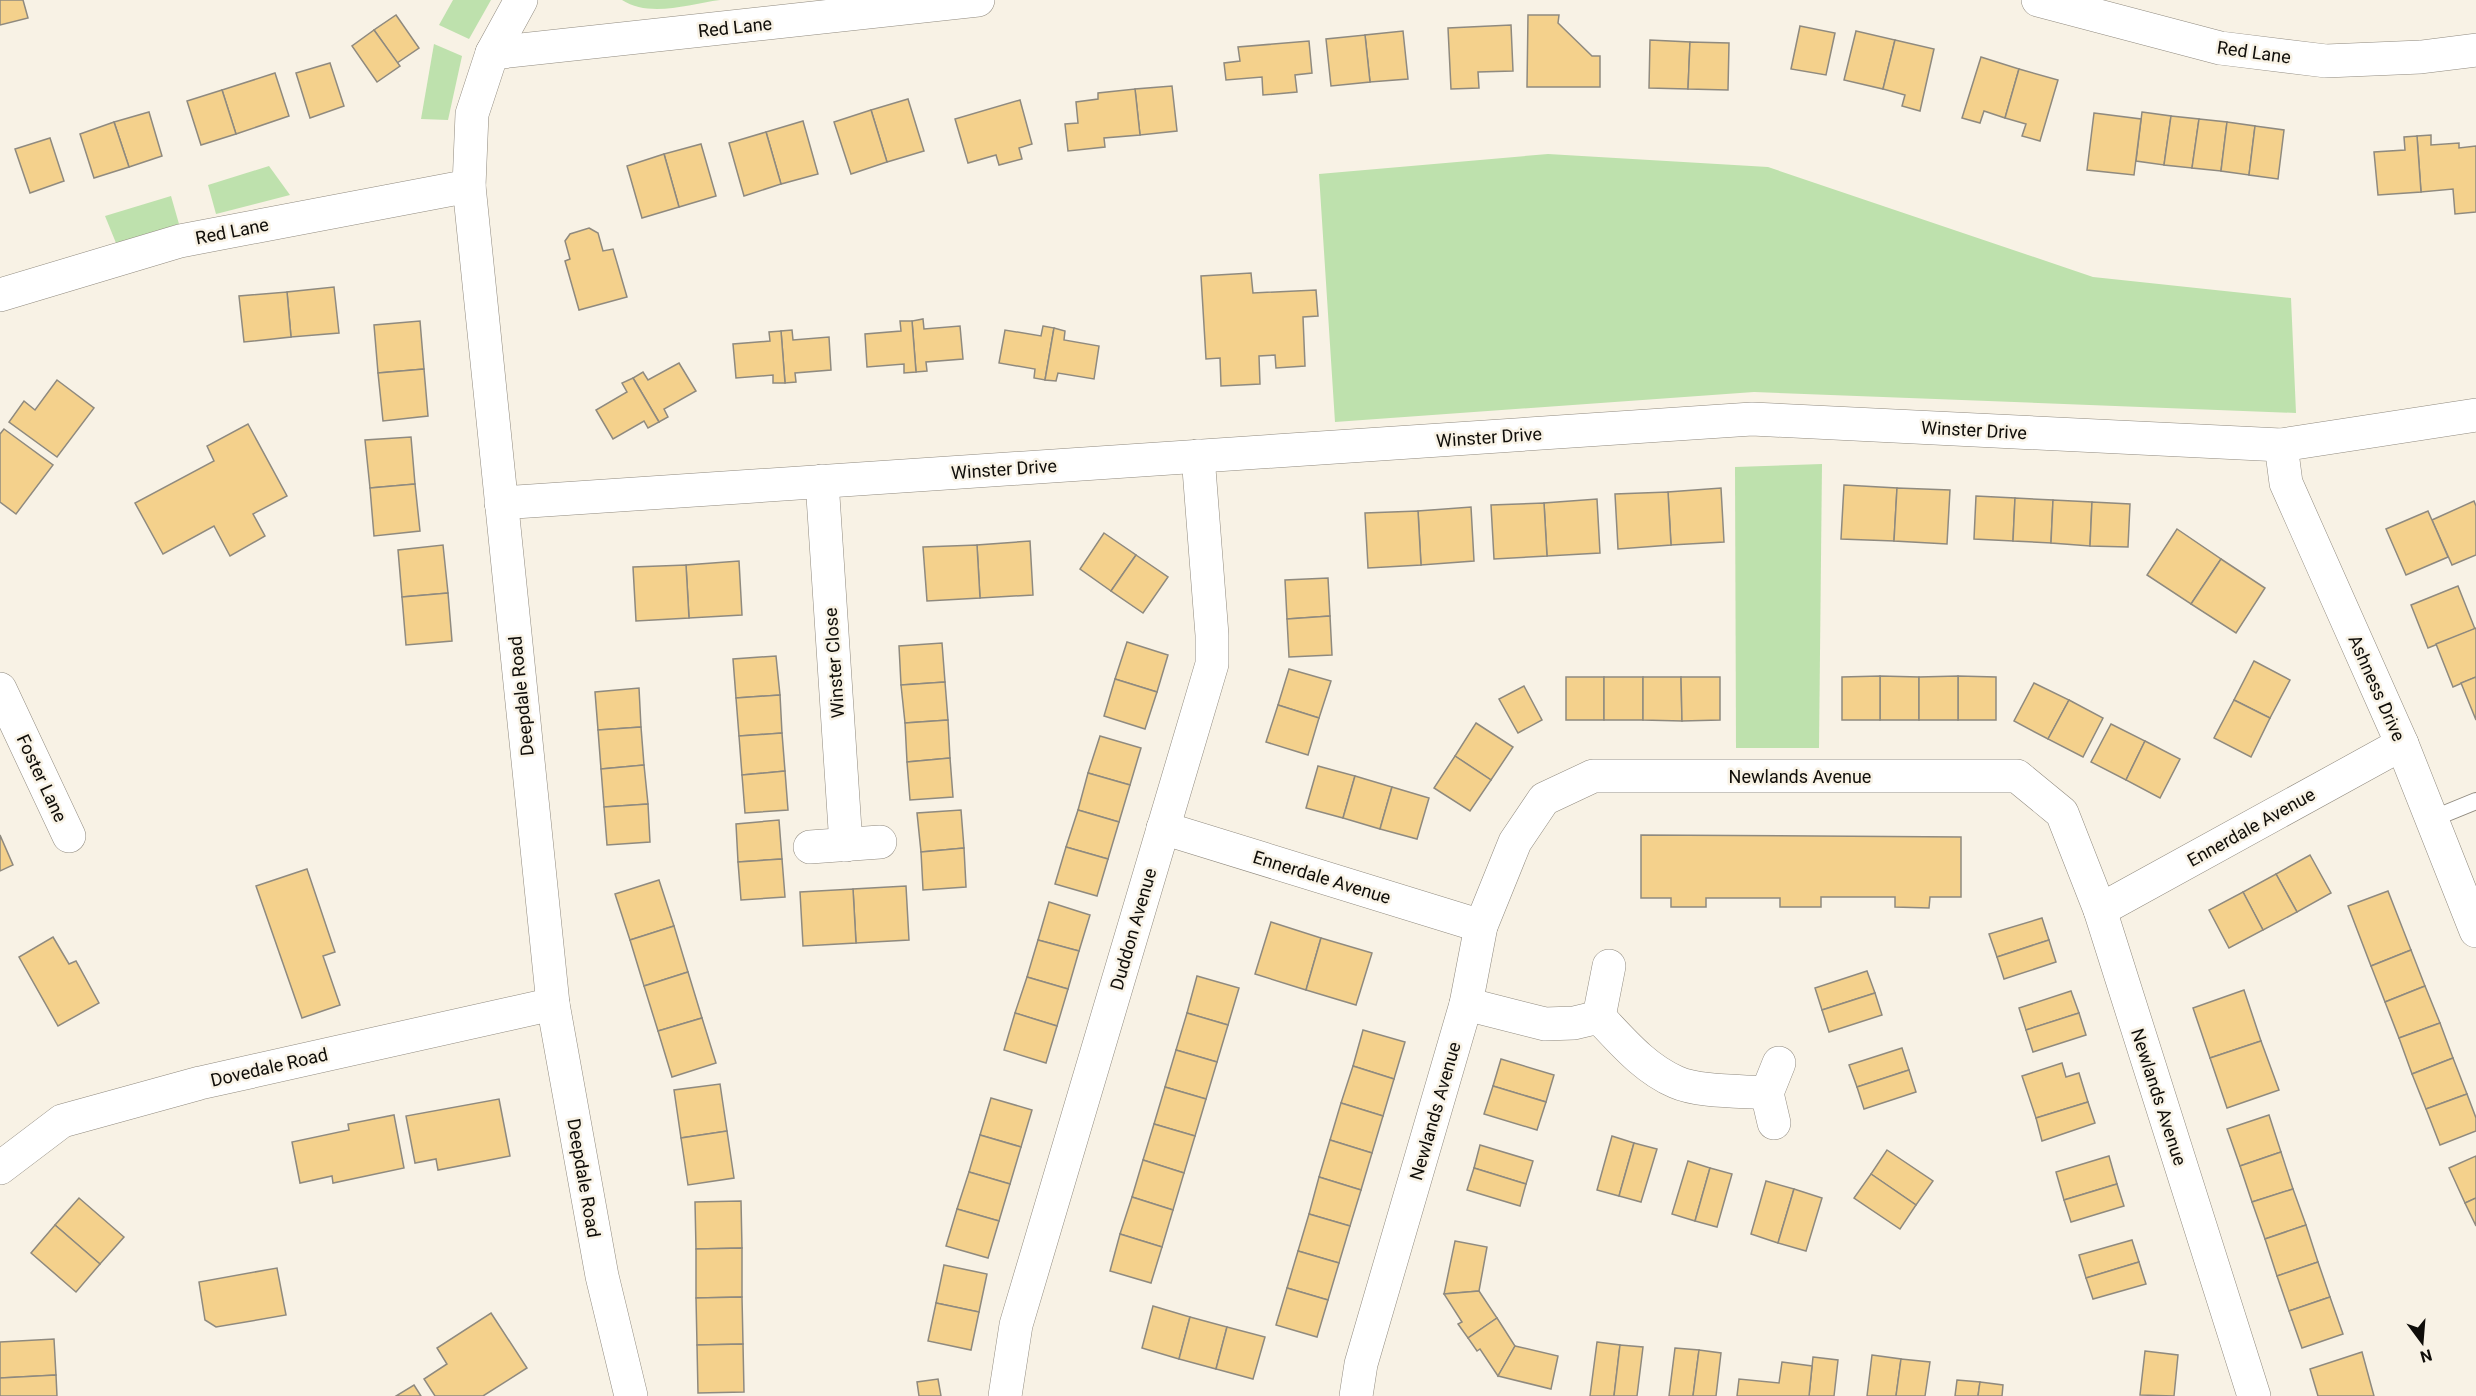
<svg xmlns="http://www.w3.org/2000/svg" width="2476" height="1396" font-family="Roboto,sans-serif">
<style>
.green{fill:#bee1ad}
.building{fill:#f4d18c;stroke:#8f8a7f;stroke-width:1.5}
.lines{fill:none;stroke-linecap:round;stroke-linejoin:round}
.service-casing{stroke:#908a7f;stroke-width:18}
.minor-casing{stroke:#908a7f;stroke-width:34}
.tertiary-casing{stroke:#908a7f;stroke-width:34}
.service{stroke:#fff;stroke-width:16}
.minor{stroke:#fff;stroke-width:33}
.tertiary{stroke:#fff;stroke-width:33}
.labels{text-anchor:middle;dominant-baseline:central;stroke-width:5;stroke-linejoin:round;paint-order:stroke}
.street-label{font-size:18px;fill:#0f0d09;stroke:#f8f2e5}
</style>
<rect width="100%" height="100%" fill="#f8f2e5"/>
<!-- green -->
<g class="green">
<polygon points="453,0 491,0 469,39 439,25"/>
<path d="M622,0H720C689,4 650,18 622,0Z"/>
<polygon points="434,44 462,56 448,120 421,119"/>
<polygon points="1548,154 1768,167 2093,277 2291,298 2296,413 1754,392 1335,422 1319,174"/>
<polygon points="269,166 290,195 216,214 208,185"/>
<polygon points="171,196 179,224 116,243 105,216"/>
<polygon points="1822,464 1819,748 1736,748 1735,467"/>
</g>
<!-- building -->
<g class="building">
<polygon points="0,0 23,0 28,18 0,25"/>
<polygon points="396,15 419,48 397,63 374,30"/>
<polygon points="1528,15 1559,15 1558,23 1592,56 1600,56 1600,87 1527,87"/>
<polygon points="1511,25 1513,71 1478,72 1479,88 1451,89 1448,28"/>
<polygon points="1800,26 1835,33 1826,75 1791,69"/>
<polygon points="374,30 400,66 377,82 352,46"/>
<polygon points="1403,31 1408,79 1370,82 1365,35"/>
<polygon points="1856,31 1895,40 1883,89 1844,80"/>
<polygon points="1365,35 1370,82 1331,86 1326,39"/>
<polygon points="1650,40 1690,42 1688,89 1649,88"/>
<polygon points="1895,40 1934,49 1920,111 1902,106 1905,95 1883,89"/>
<polygon points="1309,41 1312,73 1295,75 1297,92 1263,95 1262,77 1226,80 1224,63 1240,61 1238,47"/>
<polygon points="1690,42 1729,43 1728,90 1688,89"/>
<polygon points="1981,57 2019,69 2005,118 1984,111 1980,123 1962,118"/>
<polygon points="330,63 344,106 310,118 296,73"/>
<polygon points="2019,69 2058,80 2040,141 2022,136 2026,124 2005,118"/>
<polygon points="275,73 289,116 236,134 222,90"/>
<polygon points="1172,86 1177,131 1140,135 1135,89"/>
<polygon points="1135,89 1140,135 1104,138 1105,147 1068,151 1065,124 1078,123 1076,102 1098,99 1098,93"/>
<polygon points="222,90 236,134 201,145 187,101"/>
<polygon points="908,99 924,151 887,162 871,110"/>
<polygon points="1020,100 1032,144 1019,148 1022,159 999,165 996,155 968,163 955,119"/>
<polygon points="871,110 887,162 851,174 834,122"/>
<polygon points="149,112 162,156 129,167 114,122"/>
<polygon points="2142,112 2171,116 2164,165 2136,161"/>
<polygon points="2094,113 2141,119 2134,175 2087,170"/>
<polygon points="2171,116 2199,119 2192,168 2164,165"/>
<polygon points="2199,119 2227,122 2221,171 2192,168"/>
<polygon points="803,121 818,174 781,184 766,132"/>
<polygon points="114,122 129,167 94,178 80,134"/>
<polygon points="2227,122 2255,126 2249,175 2221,171"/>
<polygon points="2255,126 2284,130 2278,179 2249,175"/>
<polygon points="766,132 781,184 744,196 729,143"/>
<polygon points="2431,135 2431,145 2459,143 2459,148 2476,146 2476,212 2455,214 2453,189 2421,192 2417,136"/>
<polygon points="2417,136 2421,192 2378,195 2374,152 2405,150 2404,137"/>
<polygon points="50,138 64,181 30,193 15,149"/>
<polygon points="701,144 716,196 679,207 664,154"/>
<polygon points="664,154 679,207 642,218 627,166"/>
<polygon points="589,228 598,233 603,251 613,249 627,297 579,310 565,261 570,259 565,241 570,234"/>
<polygon points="1251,273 1253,293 1316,290 1318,316 1303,317 1305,366 1276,368 1275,355 1259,356 1260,384 1221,386 1220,358 1206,359 1201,276"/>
<polygon points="334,287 339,333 291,337 287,292"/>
<polygon points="287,292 291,337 244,342 239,296"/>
<polygon points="923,319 924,329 960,326 963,359 926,362 927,371 916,372 912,321"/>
<polygon points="420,321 424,369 378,373 374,325"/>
<polygon points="900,321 912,321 916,372 904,373 904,364 867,367 865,334 901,331"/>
<polygon points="1043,326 1054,328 1045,380 1034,378 1035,369 999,363 1005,330 1041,336"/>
<polygon points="1054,328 1065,331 1064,340 1099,346 1094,379 1058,373 1056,381 1045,380"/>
<polygon points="792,330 793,340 829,337 831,370 795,373 796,382 785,383 781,331"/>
<polygon points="781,331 785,383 773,383 773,375 736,378 733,344 770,341 769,332"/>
<polygon points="679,363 696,391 664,409 668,417 659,422 633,378 643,372 648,380"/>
<polygon points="424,369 428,416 383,421 378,373"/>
<polygon points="633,378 659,422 648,428 644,421 613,439 596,410 627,392 622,383"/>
<polygon points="57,380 94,408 57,457 9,422 24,401 35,410"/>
<polygon points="248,424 287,496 253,514 265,536 230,556 214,526 163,554 135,503 214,461 207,446"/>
<polygon points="4,429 53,465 16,514 0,502 0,434"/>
<polygon points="411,437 415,484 370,488 365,440"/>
<polygon points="415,484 420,531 374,536 370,488"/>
<polygon points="1844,485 1897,488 1894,541 1841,539"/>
<polygon points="1721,488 1724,542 1671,545 1668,492"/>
<polygon points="1897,488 1950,490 1947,544 1894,541"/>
<polygon points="1668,492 1671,545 1618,549 1615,494"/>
<polygon points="1976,496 2015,498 2013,541 1974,539"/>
<polygon points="2015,498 2053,500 2051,543 2013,541"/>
<polygon points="1597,499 1600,553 1547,556 1544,503"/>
<polygon points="2053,500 2092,502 2090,546 2051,543"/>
<polygon points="2474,501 2476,506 2476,555 2452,565 2432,520"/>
<polygon points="2092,502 2130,504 2128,547 2090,546"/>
<polygon points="1544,503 1547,556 1494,559 1491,505"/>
<polygon points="1471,507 1474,561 1421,565 1418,511"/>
<polygon points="1418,511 1421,565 1368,568 1365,513"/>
<polygon points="2428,511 2448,557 2406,575 2386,529"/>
<polygon points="2177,529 2221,559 2191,604 2147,575"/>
<polygon points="1104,533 1136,555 1111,591 1080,569"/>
<polygon points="1030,541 1033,595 980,598 977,545"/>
<polygon points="443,545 448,593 402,597 398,550"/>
<polygon points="977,545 980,598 927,601 923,547"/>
<polygon points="1136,555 1168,577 1143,613 1111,591"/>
<polygon points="2221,559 2265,588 2236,633 2191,604"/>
<polygon points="739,561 742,615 689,618 686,565"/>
<polygon points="686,565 689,618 636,621 633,567"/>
<polygon points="1328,578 1330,616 1287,619 1285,580"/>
<polygon points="2458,586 2475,629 2428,648 2411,605"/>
<polygon points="448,593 452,641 406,645 402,597"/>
<polygon points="1330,616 1332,655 1289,657 1287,619"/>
<polygon points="2476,628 2476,677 2453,687 2436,644"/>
<polygon points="1127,642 1168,655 1157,692 1115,679"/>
<polygon points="942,643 945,682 901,685 899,646"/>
<polygon points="776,656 780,695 736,698 733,659"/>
<polygon points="2254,661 2290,680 2270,718 2234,700"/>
<polygon points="1289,669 1331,681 1319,718 1278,705"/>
<polygon points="1880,676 1919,677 1919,720 1880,720"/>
<polygon points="1880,676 1880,720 1842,720 1842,677"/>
<polygon points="1958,676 1996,677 1996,720 1958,720"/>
<polygon points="1958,676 1958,720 1919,720 1919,677"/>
<rect x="1566" y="677" width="38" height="43"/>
<rect x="1604" y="677" width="39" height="43"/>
<polygon points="1643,677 1681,677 1682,721 1643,720"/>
<polygon points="1681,677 1720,677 1720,720 1682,721"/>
<polygon points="2476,677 2476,720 2461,683"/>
<polygon points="1115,679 1157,692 1145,729 1104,716"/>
<polygon points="945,682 948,720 905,723 901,685"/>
<polygon points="2034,683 2069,700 2048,739 2014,721"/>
<polygon points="1524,686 1542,720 1518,733 1499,699"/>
<polygon points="639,688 641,727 598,730 595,692"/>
<polygon points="780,695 782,733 739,736 736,698"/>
<polygon points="2069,700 2103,718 2083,757 2048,739"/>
<polygon points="2234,700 2270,718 2251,757 2214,738"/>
<polygon points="1278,705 1319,718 1308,755 1266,742"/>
<polygon points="948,720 950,758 907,762 905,723"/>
<polygon points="1476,723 1513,747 1491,780 1455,756"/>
<polygon points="2111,724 2145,741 2126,780 2091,762"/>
<polygon points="641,727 644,765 601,769 598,730"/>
<polygon points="782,733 785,771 742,775 739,736"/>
<polygon points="1100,736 1141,748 1130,785 1088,773"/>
<polygon points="2145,741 2180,759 2160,798 2126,780"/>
<polygon points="1455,756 1491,780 1470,811 1434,788"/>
<polygon points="950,758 953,797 910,800 907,762"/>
<polygon points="644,765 648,804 604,807 601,769"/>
<polygon points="1318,766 1355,776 1343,818 1306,808"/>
<polygon points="785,771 788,810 745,813 742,775"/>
<polygon points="1088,773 1130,785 1119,822 1078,810"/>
<polygon points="1355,776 1392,787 1380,829 1343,818"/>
<polygon points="1392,787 1429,798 1417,839 1380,829"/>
<polygon points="648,804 650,842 607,845 604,807"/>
<polygon points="961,810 964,848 921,852 917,813"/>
<polygon points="1078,810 1119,822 1108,859 1066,847"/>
<polygon points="779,820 782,859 738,862 736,824"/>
<polygon points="0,835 13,865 0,871"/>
<polygon points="1641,835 1961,837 1961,897 1930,897 1929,908 1895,907 1895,897 1821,897 1821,907 1780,907 1780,898 1706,898 1706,907 1671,907 1671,898 1641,898"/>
<polygon points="1066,847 1108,859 1097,896 1055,884"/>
<polygon points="964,848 966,887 923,890 921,852"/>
<polygon points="2310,855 2331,893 2297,912 2276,874"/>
<polygon points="782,859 785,897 741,900 738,862"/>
<polygon points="307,869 335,952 323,956 340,1005 302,1018 256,886"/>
<polygon points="2276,874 2297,912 2263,930 2243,892"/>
<polygon points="659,880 674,926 630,940 615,894"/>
<polygon points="906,886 909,940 856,943 853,889"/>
<polygon points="853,889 856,943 803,946 800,892"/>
<polygon points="2388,891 2411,950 2371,966 2348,906"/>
<polygon points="2243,892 2263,930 2229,948 2209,910"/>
<polygon points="1049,902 1090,915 1079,951 1038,940"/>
<polygon points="2042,918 2049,940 1997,957 1989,934"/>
<polygon points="1271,922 1321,938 1306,990 1255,974"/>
<polygon points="674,926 688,972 644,986 630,940"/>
<polygon points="53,937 69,964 76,961 99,1003 58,1026 19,957"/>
<polygon points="1321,938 1372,953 1356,1005 1306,990"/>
<polygon points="1038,940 1079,951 1068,989 1027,977"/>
<polygon points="2049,940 2056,962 2004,979 1997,957"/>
<polygon points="2411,950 2425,986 2385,1002 2371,966"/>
<polygon points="1867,971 1875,993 1822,1010 1815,988"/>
<polygon points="688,972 702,1018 658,1031 644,986"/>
<polygon points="1197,976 1239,988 1228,1025 1187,1013"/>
<polygon points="1027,977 1068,989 1057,1026 1015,1013"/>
<polygon points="2425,986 2440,1023 2399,1038 2385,1002"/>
<polygon points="2244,990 2261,1041 2210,1058 2193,1008"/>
<polygon points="2071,991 2079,1013 2026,1030 2019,1008"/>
<polygon points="1875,993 1882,1015 1829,1032 1822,1010"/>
<polygon points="1015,1013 1057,1026 1046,1063 1004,1050"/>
<polygon points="1187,1013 1228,1025 1217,1062 1176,1050"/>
<polygon points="2079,1013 2086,1035 2033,1052 2026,1030"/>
<polygon points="702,1018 716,1063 672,1077 658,1031"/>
<polygon points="2440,1023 2453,1058 2412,1074 2399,1038"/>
<polygon points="1363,1030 1405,1042 1394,1079 1353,1066"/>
<polygon points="2261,1041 2279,1090 2227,1108 2210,1058"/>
<polygon points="1902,1048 1909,1070 1857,1087 1849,1065"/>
<polygon points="1176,1050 1217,1062 1206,1099 1165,1087"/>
<polygon points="2453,1058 2467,1094 2426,1109 2412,1074"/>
<polygon points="1501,1059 1554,1075 1546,1102 1493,1086"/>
<polygon points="2062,1063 2066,1077 2079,1073 2088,1102 2036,1118 2022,1076"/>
<polygon points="1353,1066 1394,1079 1383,1116 1341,1103"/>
<polygon points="1909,1070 1916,1092 1864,1109 1857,1087"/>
<polygon points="720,1084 727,1131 681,1138 674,1090"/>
<polygon points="1493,1086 1546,1102 1537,1130 1484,1114"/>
<polygon points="1165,1087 1206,1099 1195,1136 1154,1124"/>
<polygon points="2467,1094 2476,1118 2476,1131 2440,1145 2426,1109"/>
<polygon points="991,1098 1032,1110 1021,1147 980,1135"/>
<polygon points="499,1099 510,1156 438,1170 436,1159 415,1163 406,1116"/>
<polygon points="2088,1102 2095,1123 2042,1141 2036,1118"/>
<polygon points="1341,1103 1383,1116 1372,1153 1330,1140"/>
<polygon points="394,1115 404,1168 333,1183 332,1176 300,1183 292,1142 349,1130 348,1124"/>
<polygon points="2269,1115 2281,1152 2240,1166 2227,1129"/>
<polygon points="1154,1124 1195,1136 1184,1173 1143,1160"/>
<polygon points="727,1131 734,1178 688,1185 681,1138"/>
<polygon points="980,1135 1021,1147 1010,1184 969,1172"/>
<polygon points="1612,1136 1634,1143 1619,1196 1597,1190"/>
<polygon points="1330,1140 1372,1153 1361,1190 1319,1177"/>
<polygon points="1634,1143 1657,1149 1641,1202 1619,1196"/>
<polygon points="1480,1145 1533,1161 1526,1184 1474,1168"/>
<polygon points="1887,1150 1933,1181 1916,1205 1871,1174"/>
<polygon points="2281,1152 2293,1189 2252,1202 2240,1166"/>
<polygon points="2109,1156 2117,1184 2064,1200 2056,1172"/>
<polygon points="2476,1156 2476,1198 2465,1203 2449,1168"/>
<polygon points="1143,1160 1184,1173 1173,1210 1132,1197"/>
<polygon points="1688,1161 1710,1168 1695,1221 1672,1214"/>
<polygon points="1474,1168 1526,1184 1520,1206 1467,1190"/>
<polygon points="1710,1168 1732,1174 1717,1227 1695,1221"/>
<polygon points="969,1172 1010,1184 999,1221 957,1209"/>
<polygon points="1871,1174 1916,1205 1900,1229 1854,1198"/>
<polygon points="1319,1177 1361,1190 1350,1226 1309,1214"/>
<polygon points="1766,1181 1794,1189 1778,1243 1751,1234"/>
<polygon points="2117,1184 2124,1206 2071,1222 2064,1200"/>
<polygon points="1794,1189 1822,1198 1806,1251 1778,1243"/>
<polygon points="2293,1189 2306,1225 2265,1239 2252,1202"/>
<polygon points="1132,1197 1173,1210 1162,1247 1120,1234"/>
<polygon points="79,1198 124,1237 100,1264 55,1225"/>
<polygon points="2476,1198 2476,1226 2465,1203"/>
<polygon points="741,1201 742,1248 696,1249 695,1202"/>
<polygon points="957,1209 999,1221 988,1258 946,1246"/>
<polygon points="1309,1214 1350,1226 1339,1263 1298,1251"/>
<polygon points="55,1225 100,1264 76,1292 31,1253"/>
<polygon points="2306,1225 2318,1262 2277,1276 2265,1239"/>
<polygon points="1120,1234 1162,1247 1151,1283 1110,1271"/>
<polygon points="2132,1240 2139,1262 2086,1278 2079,1255"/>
<polygon points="1455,1241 1487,1247 1479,1291 1444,1294"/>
<polygon points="742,1248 742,1297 696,1298 696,1249"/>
<polygon points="1298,1251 1339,1263 1328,1300 1287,1288"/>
<polygon points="2139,1262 2146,1284 2093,1299 2086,1278"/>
<polygon points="2318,1262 2330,1297 2289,1311 2277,1276"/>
<polygon points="944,1265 987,1274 979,1312 936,1303"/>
<polygon points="277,1268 286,1315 216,1327 205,1320 199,1282"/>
<polygon points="1287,1288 1328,1300 1317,1337 1276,1325"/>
<polygon points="1479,1291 1497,1318 1468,1338 1458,1324 1462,1322 1444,1294"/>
<polygon points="742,1297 743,1344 697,1345 696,1298"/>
<polygon points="2330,1297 2343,1334 2302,1348 2289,1311"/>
<polygon points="936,1303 979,1312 971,1350 928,1341"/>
<polygon points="1153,1306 1190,1317 1179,1359 1142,1348"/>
<polygon points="491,1313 527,1368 483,1396 435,1396 424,1379 447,1364 437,1348"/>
<polygon points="1190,1317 1227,1327 1216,1369 1179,1359"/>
<polygon points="1497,1318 1515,1346 1498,1376 1480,1349 1477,1351 1468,1338"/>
<polygon points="1227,1327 1265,1337 1253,1379 1216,1369"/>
<polygon points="54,1339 56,1375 0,1378 0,1342"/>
<polygon points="1597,1342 1620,1345 1614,1396 1590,1396"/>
<polygon points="743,1344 744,1392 698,1393 697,1345"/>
<polygon points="1620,1345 1643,1347 1637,1396 1614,1396"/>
<polygon points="1515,1346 1558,1356 1551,1389 1498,1376"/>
<polygon points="1675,1348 1699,1350 1693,1396 1669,1396"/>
<polygon points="1699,1350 1721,1353 1716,1396 1693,1396"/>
<polygon points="2145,1351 2178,1355 2174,1396 2140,1395"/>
<polygon points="2362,1352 2374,1396 2318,1396 2310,1369"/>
<polygon points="1872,1355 1901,1359 1896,1396 1867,1396"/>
<polygon points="1813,1357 1838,1360 1834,1396 1809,1396"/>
<polygon points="1901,1359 1930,1362 1925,1396 1896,1396"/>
<polygon points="1782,1362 1812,1366 1809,1396 1737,1396 1739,1379 1779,1383"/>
<polygon points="56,1375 57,1396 0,1396 0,1378"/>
<polygon points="938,1379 941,1396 919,1396 917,1382"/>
<polygon points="1957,1380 1980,1382 1978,1396 1955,1396"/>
<polygon points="1980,1382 2003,1385 2002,1396 1978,1396"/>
<polygon points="414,1385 421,1396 396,1396"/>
</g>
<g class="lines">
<!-- service casing -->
<g class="service-casing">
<polyline id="service" points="2432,819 2476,801"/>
</g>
<!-- minor casing -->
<g class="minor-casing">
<g id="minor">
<polyline points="2038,0 2220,48 2326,61 2421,57 2476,50"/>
<polyline points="492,53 978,0"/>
<polyline points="469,186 553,1004 602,1276 631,1396"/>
<polyline points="2281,445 2286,483 2402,744 2476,931"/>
<polyline points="822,481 846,845"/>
<polyline points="501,503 1752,419 2281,445 2476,415"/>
<polyline points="0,689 69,836"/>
<polyline points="1163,828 1481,926"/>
<polyline points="810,847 880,842"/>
<polyline points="2100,910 2402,744"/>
<path d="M1466,1004L1545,1024L1574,1023L1599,1017C1622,1041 1644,1068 1676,1082C1698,1092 1742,1091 1767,1093"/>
<polyline points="1599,1017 1609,966"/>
<polyline points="1774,1123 1767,1093 1779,1063"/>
<polyline points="0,1168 62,1121 200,1083 553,1004"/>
<polyline points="1005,1396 1016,1325 1212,664 1212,635 1198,456"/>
<polyline points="1356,1396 1361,1364 1466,1004 1481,926 1515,842 1544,799 1593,776 2017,776 2062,813 2100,910 2254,1396"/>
</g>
</g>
<!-- tertiary casing -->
<g class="tertiary-casing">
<polyline id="tertiary" points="0,295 180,241 469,186 472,114 492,53 521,0"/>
</g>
<!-- service -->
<use href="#service" class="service"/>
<!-- minor -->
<use href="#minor" class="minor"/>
<!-- tertiary -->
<use href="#tertiary" class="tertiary"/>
</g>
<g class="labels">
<!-- street labels -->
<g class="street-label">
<text transform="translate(735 27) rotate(-6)">Red Lane</text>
<text transform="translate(2254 52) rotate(8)">Red Lane</text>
<text transform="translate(232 231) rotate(-11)">Red Lane</text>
<text transform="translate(1974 430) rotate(3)">Winster Drive</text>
<text transform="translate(1489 437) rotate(-4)">Winster Drive</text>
<text transform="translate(1004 469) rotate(-4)">Winster Drive</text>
<text transform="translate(834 663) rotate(-94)">Winster Close</text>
<text transform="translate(2377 688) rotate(66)">Ashness Drive</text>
<text transform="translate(521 696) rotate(-96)">Deepdale Road</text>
<text x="1800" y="776">Newlands Avenue</text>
<text transform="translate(42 778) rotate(65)">Foster Lane</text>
<text transform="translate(2251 827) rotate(-29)">Ennerdale Avenue</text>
<text transform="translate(1322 877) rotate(17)">Ennerdale Avenue</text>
<text transform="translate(1133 929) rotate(-74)">Duddon Avenue</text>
<text transform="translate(269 1067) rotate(-13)">Dovedale Road</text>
<text transform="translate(2159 1097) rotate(72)">Newlands Avenue</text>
<text transform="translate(1435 1111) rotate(-74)">Newlands Avenue</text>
<text transform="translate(584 1178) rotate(80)">Deepdale Road</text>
</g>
</g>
<!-- north arrow -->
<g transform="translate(2422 1342) rotate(164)" stroke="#f8f2e5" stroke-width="4.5" paint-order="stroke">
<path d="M0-4.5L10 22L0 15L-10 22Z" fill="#0f0d09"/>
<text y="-9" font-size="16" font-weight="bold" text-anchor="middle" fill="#0f0d09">N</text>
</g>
</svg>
